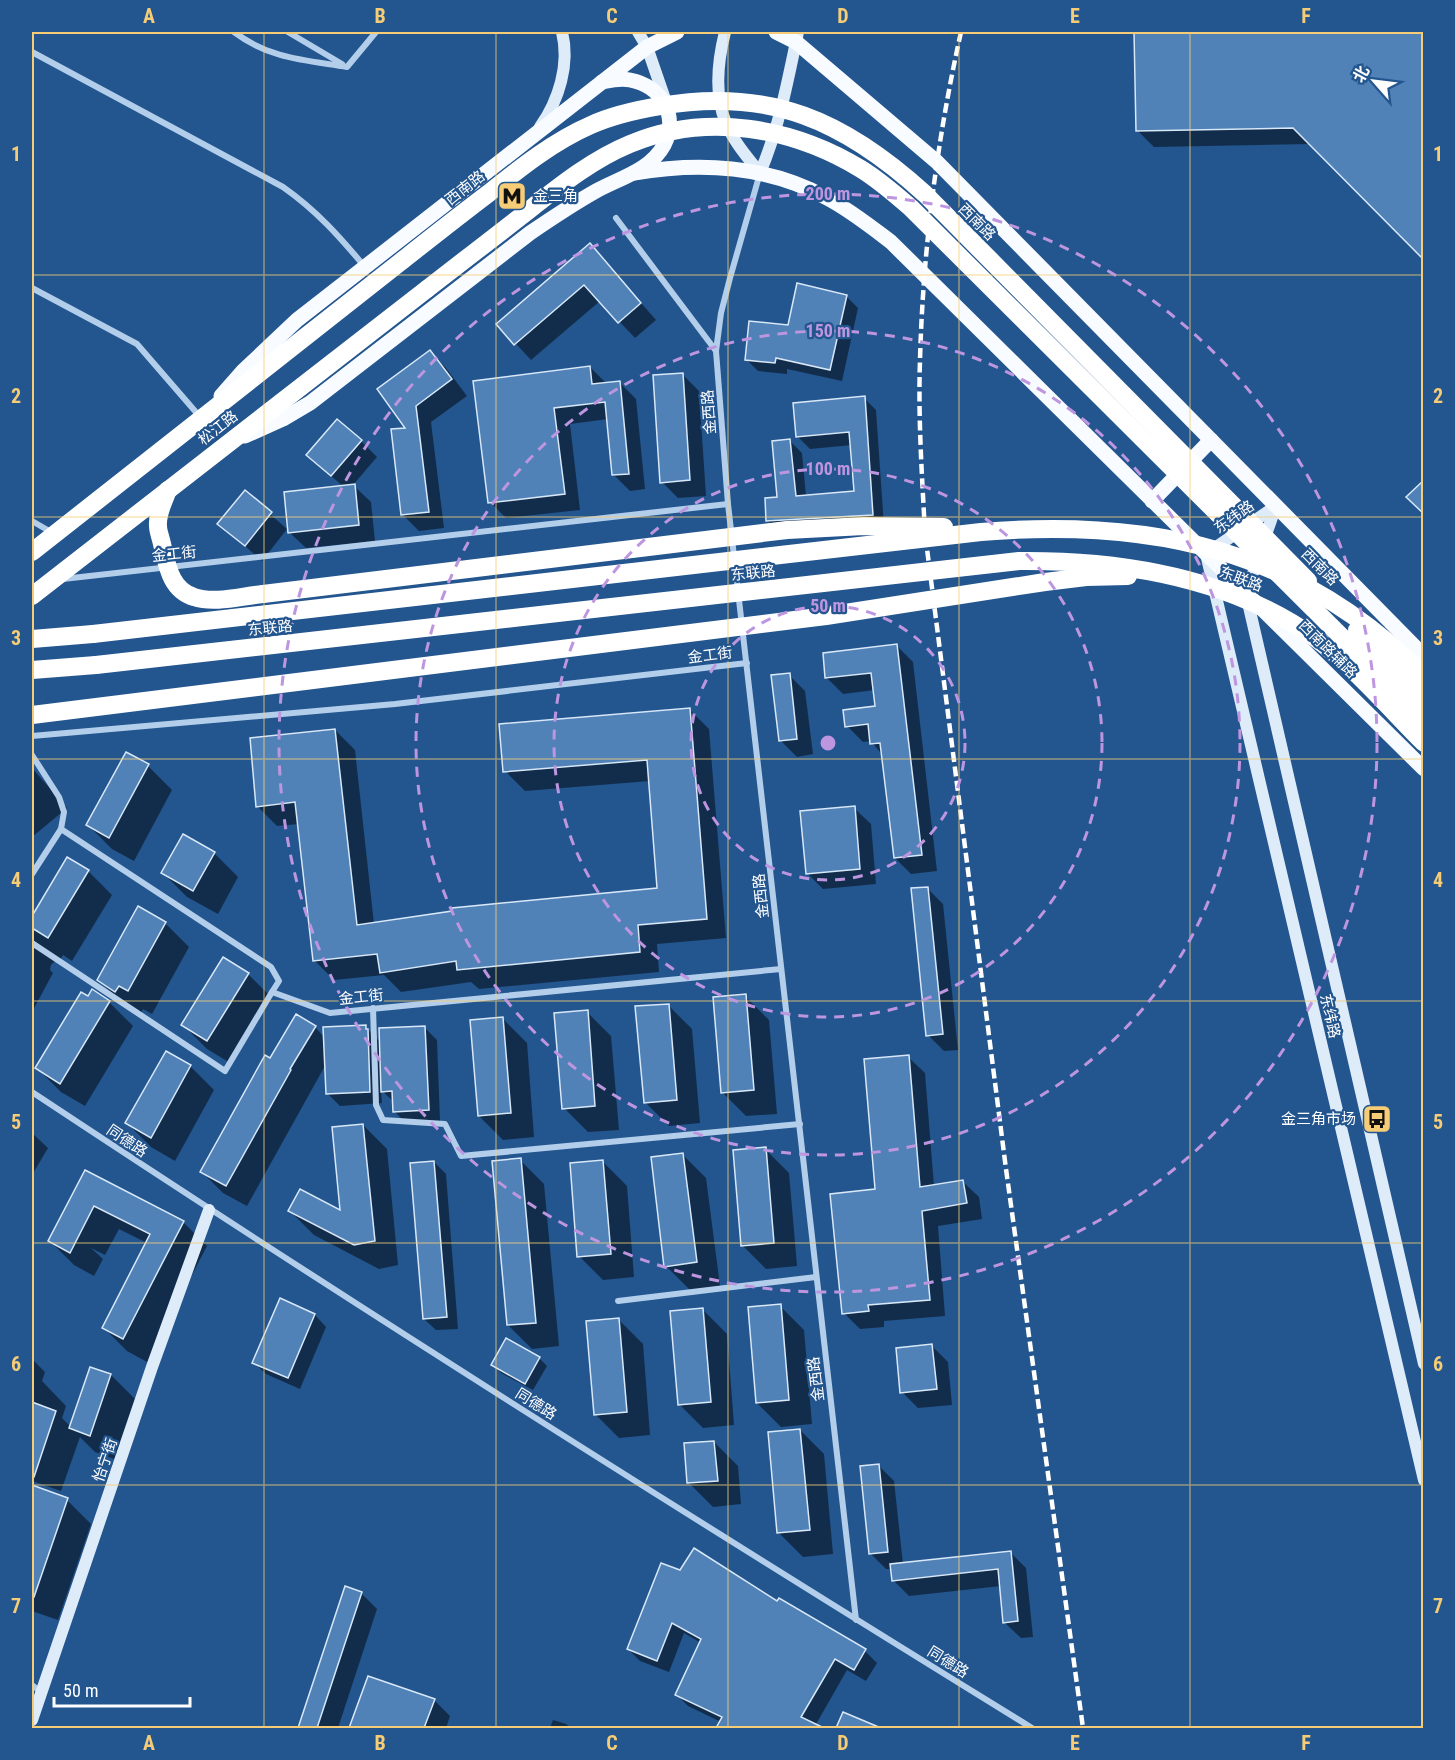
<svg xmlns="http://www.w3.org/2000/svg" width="1455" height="1760" font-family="'Roboto Condensed','Noto Sans SC',sans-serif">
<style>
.shadow{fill:#0007}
.building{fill:#5081b7;stroke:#d8e8f8;stroke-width:1.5}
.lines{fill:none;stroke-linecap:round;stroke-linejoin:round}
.street{stroke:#b3ceeb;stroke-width:6}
.secondary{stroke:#deebf9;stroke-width:12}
.primary{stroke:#f8fbff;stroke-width:15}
.highway{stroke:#fff;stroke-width:18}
.rail{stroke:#fff;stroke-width:4.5;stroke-dasharray:10 4.5;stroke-linecap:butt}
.highway-bridge{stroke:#fff;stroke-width:18}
.grid{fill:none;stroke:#f6cd76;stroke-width:1.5;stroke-opacity:0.55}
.ring{fill:none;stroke:#bd96df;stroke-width:3;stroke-dasharray:10 8}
.labels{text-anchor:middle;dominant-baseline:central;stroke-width:4.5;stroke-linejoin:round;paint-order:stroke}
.street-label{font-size:15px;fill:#fff;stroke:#23558e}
.poi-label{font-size:15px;fill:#fff;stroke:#23558e;text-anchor:start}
.centre{fill:#bd96df;stroke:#23558e;stroke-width:3}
.ring-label{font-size:18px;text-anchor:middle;font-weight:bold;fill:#bd96df;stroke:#23558e;stroke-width:4.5;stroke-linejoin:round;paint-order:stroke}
.neatline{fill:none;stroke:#f6cd76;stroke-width:2}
.grid-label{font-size:20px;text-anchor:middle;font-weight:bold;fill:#f6cd76}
</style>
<rect width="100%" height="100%" fill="#23558e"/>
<!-- shadow -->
<g class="shadow">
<polygon points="1135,32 1424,32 1424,258 1311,144 1154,147 1138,131"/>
<polygon points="590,245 656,320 635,338 600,301 531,360 498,324"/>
<polygon points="846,296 858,308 842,381 787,369 787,374 758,371 746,359 789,327"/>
<polygon points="430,352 446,368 467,396 431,422 444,528 419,531 403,515 407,429"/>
<polygon points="590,367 607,384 620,383 636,399 645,489 630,491 614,475 608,419 570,424 580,510 506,518 490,502 474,382"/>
<polygon points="683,375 699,391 706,496 678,498 662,482"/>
<polygon points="864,398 876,410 884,526 780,532 768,521 779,498 790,441 802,453 806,496 855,493 852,445 810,449 798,437"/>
<polygon points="361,441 377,457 353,485 371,502 375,541 306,548 289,532 344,487 324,470"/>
<polygon points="245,492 287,529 262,561 219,523"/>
<polygon points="897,646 913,662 937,871 911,874 895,858 883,756 871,741 863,742 847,726 877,708 875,690 843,694 827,678"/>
<polygon points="789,675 805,691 813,754 797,757 781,741"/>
<polygon points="689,709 709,729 726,938 657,944 659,972 479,989 471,982 401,992 384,975 334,980 314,960 299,824 277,826 257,806 335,730 355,750 374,924 659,889 650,781 525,791 505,771"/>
<polygon points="127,754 148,766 172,790 134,861 112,849 88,825"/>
<polygon points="32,768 67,808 32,837"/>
<polygon points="854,808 871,824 876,884 823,889 807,873"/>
<polygon points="214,853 238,877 218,914 187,897 163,873"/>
<polygon points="68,859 88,871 112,895 72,961 63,955 59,962 55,961 51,965 50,970 53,973 32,1012 32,919"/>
<polygon points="927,888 943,904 958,1050 944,1051 928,1035"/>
<polygon points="165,923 189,947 152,1014 143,1009 140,1015 123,1004 99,980"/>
<polygon points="248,974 272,998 232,1064 207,1049 183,1025"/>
<polygon points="745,996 769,1020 777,1114 746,1116 722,1092"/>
<polygon points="89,998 109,1002 133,1026 85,1106 61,1092 37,1068"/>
<polygon points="668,1005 692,1029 700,1123 669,1126 645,1102"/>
<polygon points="587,1012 611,1036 619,1130 588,1132 564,1108"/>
<polygon points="503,1019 527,1043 534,1137 503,1140 479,1116"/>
<polygon points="365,1026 381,1043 425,1028 437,1040 440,1121 406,1123 394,1111 394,1102 381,1090 382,1103 340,1106 328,1094 326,1064 247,1206 223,1193 202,1172 270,1060 315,1027 325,1038"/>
<polygon points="166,1053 190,1066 214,1090 175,1161 151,1147 127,1123"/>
<polygon points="908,1057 925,1073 934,1186 962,1181 979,1197 982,1219 938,1226 945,1316 884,1321 884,1327 860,1329 844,1313 877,1191"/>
<polygon points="363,1125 387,1149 398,1265 379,1269 314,1235 290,1211 341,1213"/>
<polygon points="32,1133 48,1148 32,1175"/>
<polygon points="765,1149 789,1173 797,1266 766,1269 742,1245"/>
<polygon points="682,1154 706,1178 720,1286 690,1290 666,1266"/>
<polygon points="520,1160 544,1184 559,1346 532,1349 508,1325"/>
<polygon points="434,1162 446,1174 458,1329 436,1330 424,1319"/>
<polygon points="603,1162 627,1186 634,1277 603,1280 579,1256"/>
<polygon points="85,1172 183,1222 207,1246 147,1362 127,1351 103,1327 147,1243 119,1229 105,1255 91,1248 103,1259 94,1276 74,1265 50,1241"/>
<polygon points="780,1306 804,1330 812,1424 781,1427 757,1403"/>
<polygon points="703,1310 727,1334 734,1425 703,1428 679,1404"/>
<polygon points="315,1315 326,1327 300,1389 266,1374 254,1363"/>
<polygon points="619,1320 643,1344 650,1435 619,1438 595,1414"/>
<polygon points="932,1346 948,1362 952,1405 918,1408 902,1392"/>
<polygon points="539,1358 547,1366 533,1390 501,1373 493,1365"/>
<polygon points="32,1359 45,1372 42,1381 66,1406 62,1418 71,1427 91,1369 111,1375 135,1399 114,1459 95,1452 80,1437 61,1491 32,1481"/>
<polygon points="800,1430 824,1454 833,1554 803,1557 779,1533"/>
<polygon points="714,1442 738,1466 741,1504 713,1507 689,1483"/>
<polygon points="878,1465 894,1481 903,1564 1010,1552 1026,1568 1033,1637 1021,1638 1004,1622 1001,1586 909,1596 893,1580 892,1569 886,1569 870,1553"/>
<polygon points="35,1488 67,1500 91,1524 58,1620 32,1611 32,1498"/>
<polygon points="661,1565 778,1603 779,1600 865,1651 877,1663 866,1681 847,1670 815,1726 821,1728 718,1728 721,1722 688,1706 676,1694 701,1643 684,1633 669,1672 640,1661 628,1649"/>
<polygon points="346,1588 361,1593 377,1609 338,1728 299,1728"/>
<polygon points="369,1677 434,1700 450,1716 446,1728 351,1728"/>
<polygon points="844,1714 878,1728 838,1728"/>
<polygon points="553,1720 566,1724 571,1728 550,1728"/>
</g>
<!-- building -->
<g class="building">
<polygon points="1134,32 1424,32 1424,260 1293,128 1136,131"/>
<polygon points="590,243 641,303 618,323 584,285 514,345 496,324"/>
<polygon points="797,283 847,295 830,370 776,358 775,363 745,360 749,321 788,325"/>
<polygon points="430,350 452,379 416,406 429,512 401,515 391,429 405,428 377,389"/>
<polygon points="590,366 592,384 620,381 629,474 612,475 605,402 554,408 565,494 488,503 473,381"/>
<polygon points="683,373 690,480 660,483 653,375"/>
<polygon points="865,396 873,515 766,521 765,498 777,497 772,441 790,439 796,496 854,491 849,432 796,437 793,403"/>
<polygon points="337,419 362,440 331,476 306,455"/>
<polygon points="1424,480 1424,514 1406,497"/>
<polygon points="355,484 359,525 288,533 284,492"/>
<polygon points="245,490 272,512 245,546 217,524"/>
<polygon points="897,644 922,855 894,858 880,743 870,744 868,724 845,727 843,710 875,706 871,673 825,678 823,653"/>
<polygon points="790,673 797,739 779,741 771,675"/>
<polygon points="690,708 707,919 638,925 640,952 457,970 456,961 380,973 377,954 313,961 295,802 256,807 250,738 335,729 357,925 452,911 452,908 657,888 647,760 503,772 499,724"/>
<polygon points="126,752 149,764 109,838 86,825"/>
<polygon points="855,806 860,869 806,874 800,811"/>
<polygon points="183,834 215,852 193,891 161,873"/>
<polygon points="67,857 89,870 48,938 32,928 32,916"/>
<polygon points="928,887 943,1034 926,1036 911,888"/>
<polygon points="138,906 166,922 128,991 119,986 115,992 97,980"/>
<polygon points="223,957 249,973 207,1041 181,1025"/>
<polygon points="92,989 110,1001 60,1084 35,1068 81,992 88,996"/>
<polygon points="746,994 754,1090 721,1093 713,997"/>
<polygon points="669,1004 677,1100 644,1103 635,1006"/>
<polygon points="588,1010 595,1106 562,1109 554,1013"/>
<polygon points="296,1014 316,1026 290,1069 291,1070 226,1186 200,1172 265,1055 270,1058"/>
<polygon points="503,1017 511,1113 478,1116 470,1020"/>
<polygon points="366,1025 366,1029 368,1029 370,1092 326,1094 323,1027"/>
<polygon points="425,1026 429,1110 393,1112 392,1091 381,1092 379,1028"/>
<polygon points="166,1051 191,1065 151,1138 125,1123"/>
<polygon points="909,1055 920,1187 963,1180 967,1203 922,1211 930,1300 868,1305 869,1311 842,1314 830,1194 875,1189 864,1059"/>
<polygon points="363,1124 375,1241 354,1245 288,1211 300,1189 340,1210 332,1127"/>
<polygon points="766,1147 774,1243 741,1246 733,1150"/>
<polygon points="683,1153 697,1262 664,1267 651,1157"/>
<polygon points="521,1158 536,1323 507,1325 492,1161"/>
<polygon points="603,1160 611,1254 577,1257 570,1163"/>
<polygon points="434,1161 447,1317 423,1319 410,1163"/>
<polygon points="85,1170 184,1221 123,1339 102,1328 150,1234 94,1206 70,1253 48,1241"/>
<polygon points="280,1298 315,1314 288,1378 252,1363"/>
<polygon points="781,1304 789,1400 756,1403 748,1307"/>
<polygon points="703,1308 711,1402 678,1405 670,1311"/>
<polygon points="619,1318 627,1412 594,1415 586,1321"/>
<polygon points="506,1338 540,1357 525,1384 491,1365"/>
<polygon points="932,1344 937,1389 900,1393 896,1348"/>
<polygon points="90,1367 111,1374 90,1436 69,1428"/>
<polygon points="32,1402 56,1411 34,1477 32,1477"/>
<polygon points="800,1429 810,1530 777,1533 768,1432"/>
<polygon points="714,1441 718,1481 687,1483 684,1443"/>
<polygon points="879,1464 888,1552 869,1554 860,1466"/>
<polygon points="32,1485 68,1498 34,1597 32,1596"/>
<polygon points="694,1548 777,1601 779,1598 866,1649 854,1670 835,1659 801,1717 824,1728 716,1728 722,1717 675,1695 701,1639 672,1623 657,1661 627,1649 661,1563 680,1570"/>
<polygon points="1011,1551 1018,1621 1003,1623 998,1569 892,1581 890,1564"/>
<polygon points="345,1586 362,1592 317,1728 298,1728"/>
<polygon points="368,1676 435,1699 424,1728 349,1728"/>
<polygon points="843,1712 881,1728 836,1728"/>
</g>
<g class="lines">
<!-- street -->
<g class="street">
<path d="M234,32C270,59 304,60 347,67L376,32"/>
<polyline points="288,32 342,64"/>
<path d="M32,52L283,187C317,211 339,236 365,267"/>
<polyline points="760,173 730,278 721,313 716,351 728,504 856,1620"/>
<polyline points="616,218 716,351"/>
<polyline points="32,288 137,344 201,418"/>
<polyline points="32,521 51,532"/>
<polyline points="63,579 728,504"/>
<polyline points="32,736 395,704 747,663"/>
<polyline points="32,755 59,797 64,812 61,829 271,967 279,981 272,992 330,1013 781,969"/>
<polyline points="32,874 61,829"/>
<polyline points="32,943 225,1071 272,992"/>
<polyline points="373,1008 376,1105 383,1120 445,1124 461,1156 800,1124"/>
<path d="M32,1092C361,1310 696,1521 1032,1728"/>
<polyline points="618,1301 816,1277"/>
<polyline points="32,1685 41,1692"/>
</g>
<!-- secondary -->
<g class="secondary">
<polyline points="638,32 647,47 666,102"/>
<path d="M725,32C718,60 714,95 726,123C734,142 747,157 760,173C779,128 788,80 798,32"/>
<path d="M540,127C559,100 570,64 562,32"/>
<polyline points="1276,506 1206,554 1424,1480"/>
<polyline points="1263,543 1276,506"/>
<polyline points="1258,559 1246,594 1424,1364"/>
<polyline points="32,1720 152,1367 209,1210"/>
</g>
<!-- primary -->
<g class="primary">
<polyline points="776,32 796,42 937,162 1424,656"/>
<path d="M634,173C699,162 767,165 827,198C850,210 870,226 891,242L1424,769"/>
<polyline points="221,396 243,371 297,320 647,47 677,32"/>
<path d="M245,436L283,419L310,403L530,233C552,218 573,204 596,191C619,178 650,171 664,145C679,116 662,86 630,80C620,78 612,80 602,82"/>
<polyline points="1152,501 1211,440"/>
</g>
<!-- highway -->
<g class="highway">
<path d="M168,490C164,501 157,513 158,526C158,532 161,538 162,544C167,564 170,590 194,597C215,604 241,596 263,594"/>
<polyline points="32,552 403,260"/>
<polyline points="32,596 427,289"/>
<polyline points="32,639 93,634"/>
<polyline points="32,670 96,665"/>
</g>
<!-- rail -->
<path class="rail" d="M961,32C937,139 923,250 920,360C918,418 922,475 925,533L1006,1169L1083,1728"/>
<!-- highway-bridge -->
<g class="highway-bridge">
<path d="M403,260C432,237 460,215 489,193C520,168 554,141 591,125C613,115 636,110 660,106C770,87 845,121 925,194L1308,581"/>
<path d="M427,289C459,264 492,239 524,214C557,188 591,160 630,144C706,112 792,127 861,169C879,180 895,194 911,208L1424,719"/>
<polyline points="263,594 787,530 864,526 944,527"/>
<polyline points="1357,630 1424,697"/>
<path d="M93,634L981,532C1153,518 1299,549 1424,676"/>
<path d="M96,665L1019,561C1122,560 1229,577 1315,638C1353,666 1390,709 1424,743"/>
<polyline points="32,715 826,616 1045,582 1086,577 1128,576"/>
</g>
</g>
<!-- grid -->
<path class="grid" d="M264,32V1728M496,32V1728M728,32V1728M959,32V1728M1190,32V1728M32,275H1424M32,517H1424M32,759H1424M32,1001H1424M32,1243H1424M32,1485H1424"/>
<!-- distance rings -->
<g class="ring">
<circle cx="828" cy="743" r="137"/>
<circle cx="828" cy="743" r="274"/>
<circle cx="828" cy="743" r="412"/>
<circle cx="828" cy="743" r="549"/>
</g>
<!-- icons -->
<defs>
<g id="metro-square" transform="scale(1.5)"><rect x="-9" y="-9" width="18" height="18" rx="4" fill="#f6cd76" stroke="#23558e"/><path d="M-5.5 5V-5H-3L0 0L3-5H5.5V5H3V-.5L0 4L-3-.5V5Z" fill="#111"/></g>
<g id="bus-square" transform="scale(1.5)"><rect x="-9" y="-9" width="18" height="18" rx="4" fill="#f6cd76" stroke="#23558e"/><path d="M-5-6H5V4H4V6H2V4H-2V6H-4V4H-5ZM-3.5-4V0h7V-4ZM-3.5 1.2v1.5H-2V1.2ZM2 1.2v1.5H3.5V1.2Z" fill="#111"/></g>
</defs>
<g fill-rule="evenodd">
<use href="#metro-square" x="512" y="196"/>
<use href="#bus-square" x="1377" y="1119"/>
</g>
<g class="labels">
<!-- street labels -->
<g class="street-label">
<text transform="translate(465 188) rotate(-38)">西南路</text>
<text transform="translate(977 222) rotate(45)">西南路</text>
<text transform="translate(709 412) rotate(-94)">金西路</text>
<text transform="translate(218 428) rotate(-38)">松江路</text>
<text transform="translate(1234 517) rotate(-35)">东纬路</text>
<text transform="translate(174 554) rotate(-6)">金工街</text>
<text transform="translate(1320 567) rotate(45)">西南路</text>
<text transform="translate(753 573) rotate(-6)">东联路</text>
<text transform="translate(1241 579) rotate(20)">东联路</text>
<text transform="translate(270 628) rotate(-6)">东联路</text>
<text transform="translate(1328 649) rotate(45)">西南路辅路</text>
<text transform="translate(710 655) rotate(-7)">金工街</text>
<text transform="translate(761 896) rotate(-96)">金西路</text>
<text transform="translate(361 997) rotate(-6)">金工街</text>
<text transform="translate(1330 1016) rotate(77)">东纬路</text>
<text transform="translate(127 1141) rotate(34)">同德路</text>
<text transform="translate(816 1379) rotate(-97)">金西路</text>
<text transform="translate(536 1404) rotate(32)">同德路</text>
<text transform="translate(105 1460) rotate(-71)">怡宁街</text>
<text transform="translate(948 1662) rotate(32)">同德路</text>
</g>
<!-- poi labels -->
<g class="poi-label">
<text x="533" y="196">金三角</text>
<text x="1356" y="1119" text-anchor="end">金三角市场</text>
</g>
</g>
<circle cx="828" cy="743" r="9" class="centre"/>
<g class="ring-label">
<text x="828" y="200">200 m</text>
<text x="828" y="337">150 m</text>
<text x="828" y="475">100 m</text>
<text x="828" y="612">50 m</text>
</g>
<!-- border -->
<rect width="1455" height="1760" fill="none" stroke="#23558e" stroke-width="66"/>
<!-- north arrow -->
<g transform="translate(1374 81) rotate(298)" stroke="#23558e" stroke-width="4.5" paint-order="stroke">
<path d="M0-4.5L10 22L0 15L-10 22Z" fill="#ffffff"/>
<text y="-9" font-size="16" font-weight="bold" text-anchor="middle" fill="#ffffff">北</text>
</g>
<!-- scale -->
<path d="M54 1697v9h136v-9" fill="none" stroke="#ffffff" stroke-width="3"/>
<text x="63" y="1697" font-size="18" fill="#ffffff" stroke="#23558e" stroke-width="4.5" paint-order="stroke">50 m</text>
<rect x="33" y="33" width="1389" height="1694" class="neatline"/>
<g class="grid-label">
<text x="149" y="23">A</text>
<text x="380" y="23">B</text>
<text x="612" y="23">C</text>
<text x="843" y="23">D</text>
<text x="1075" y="23">E</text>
<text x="1306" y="23">F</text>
<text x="16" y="161">1</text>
<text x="1438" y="161">1</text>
<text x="16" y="403">2</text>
<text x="1438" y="403">2</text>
<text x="16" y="645">3</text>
<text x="1438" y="645">3</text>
<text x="16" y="887">4</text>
<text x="1438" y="887">4</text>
<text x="16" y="1129">5</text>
<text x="1438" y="1129">5</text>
<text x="16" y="1371">6</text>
<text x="1438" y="1371">6</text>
<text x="16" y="1613">7</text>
<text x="1438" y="1613">7</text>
<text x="149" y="1750">A</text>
<text x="380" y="1750">B</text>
<text x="612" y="1750">C</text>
<text x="843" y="1750">D</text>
<text x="1075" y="1750">E</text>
<text x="1306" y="1750">F</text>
</g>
</svg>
